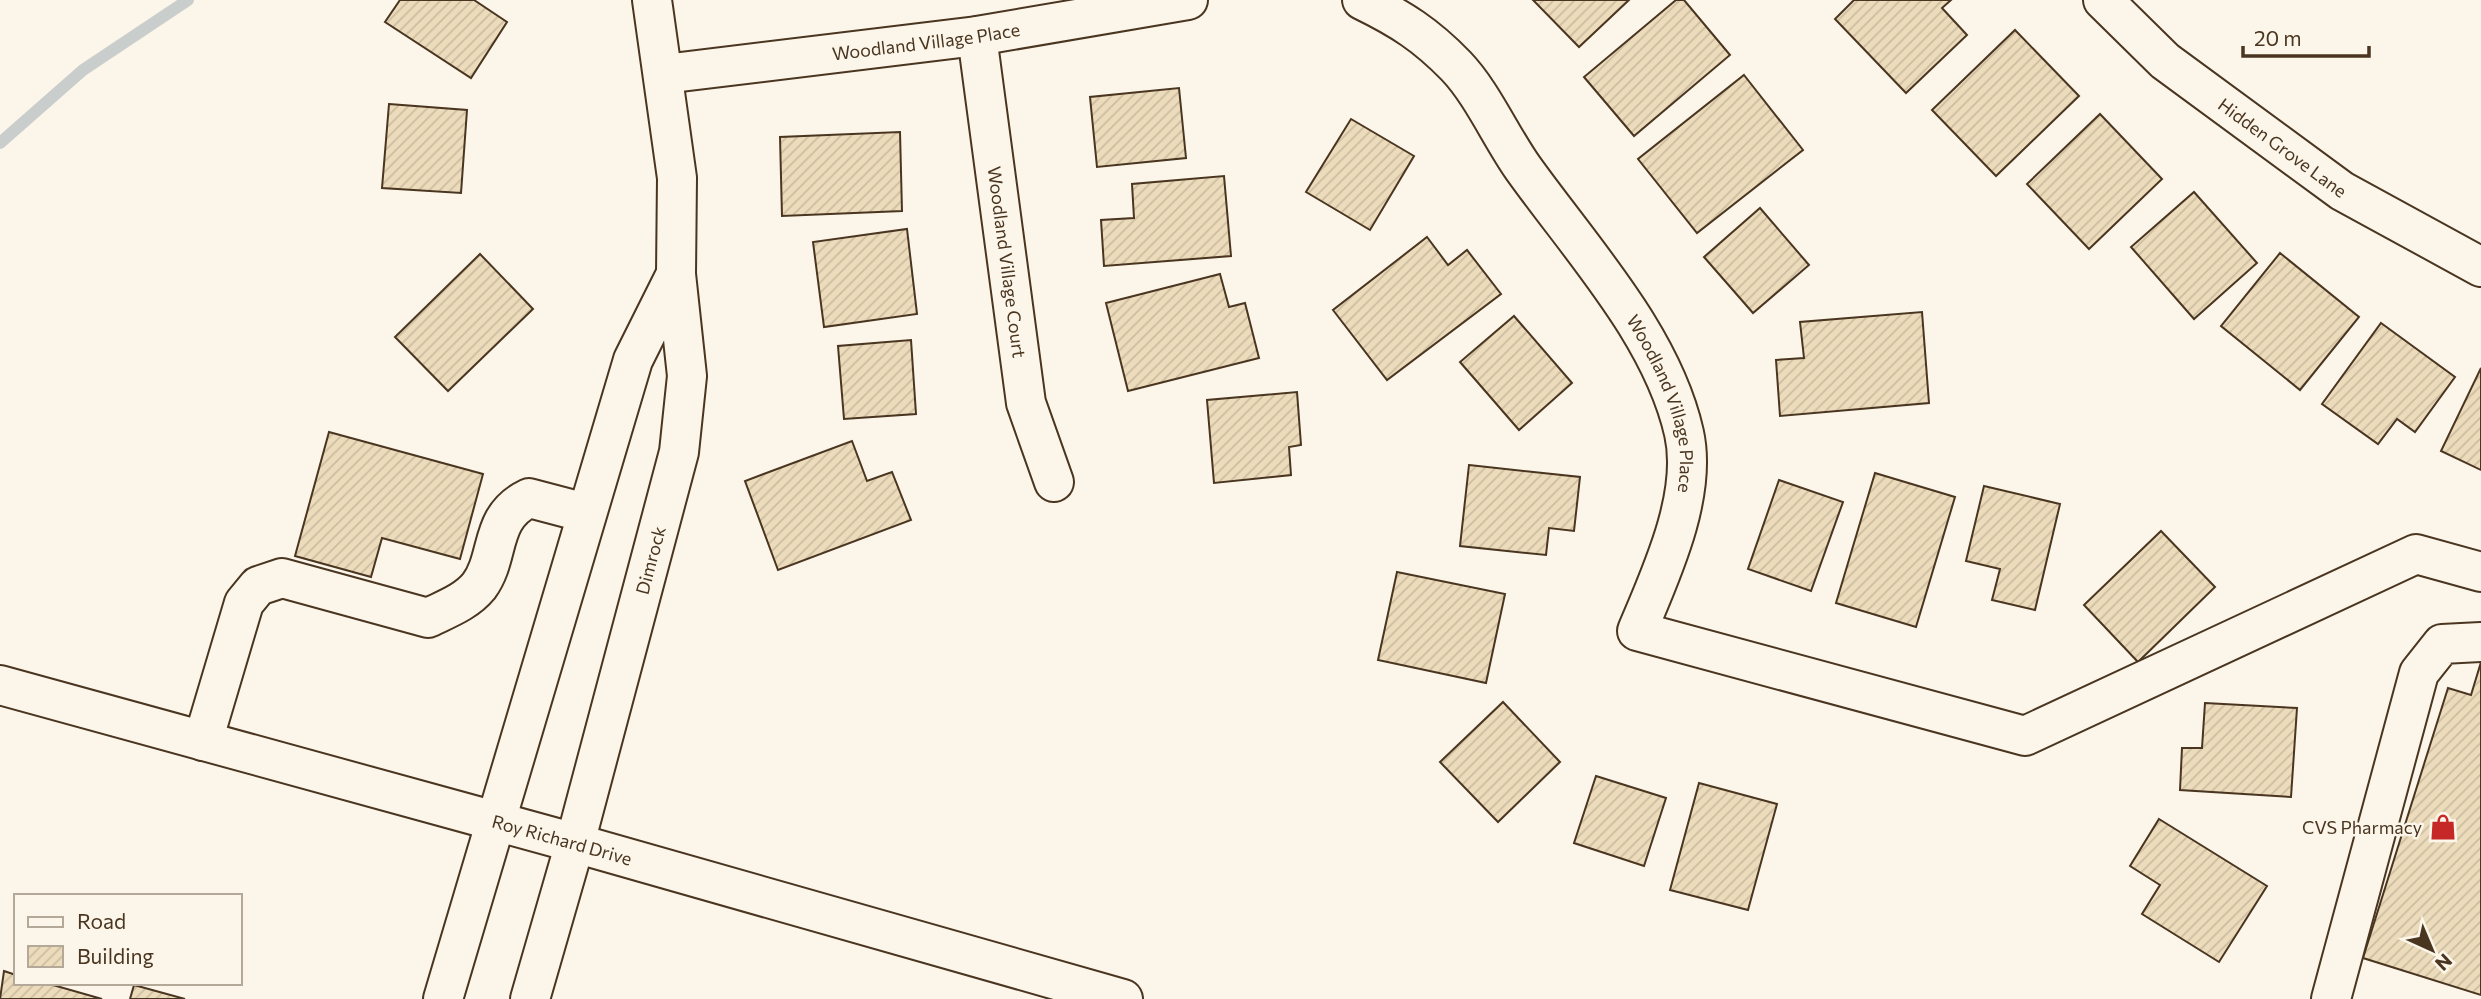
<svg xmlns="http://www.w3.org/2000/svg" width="2481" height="999" font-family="Commissioner,sans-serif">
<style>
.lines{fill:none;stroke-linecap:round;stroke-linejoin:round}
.stream{stroke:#c9cecd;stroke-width:12}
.building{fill:url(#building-hatch);stroke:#4a3520;stroke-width:2}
.minor-casing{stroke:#4a3520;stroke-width:42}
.major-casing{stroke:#4a3520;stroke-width:42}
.minor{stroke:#fbf6e9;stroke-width:38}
.major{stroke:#fbf6e9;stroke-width:38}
.labels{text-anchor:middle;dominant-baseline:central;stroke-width:5;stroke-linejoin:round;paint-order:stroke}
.street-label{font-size:18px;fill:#4a3520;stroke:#fbf6e9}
.poi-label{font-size:18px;fill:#4a3520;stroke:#fbf6e9;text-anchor:end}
</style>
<defs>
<pattern id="building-hatch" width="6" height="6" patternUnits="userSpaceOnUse" patternTransform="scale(1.75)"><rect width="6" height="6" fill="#ecdcbc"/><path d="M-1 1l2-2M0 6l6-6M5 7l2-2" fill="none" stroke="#ccbda1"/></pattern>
</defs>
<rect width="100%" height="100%" fill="#fbf6e9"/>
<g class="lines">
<!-- stream -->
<polyline class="stream" points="0,143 83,70 188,0"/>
</g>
<!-- building -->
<g class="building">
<polygon points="400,0 474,0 507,22 471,78 385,22"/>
<polygon points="1533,0 1629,0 1579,47"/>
<polygon points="1676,0 1684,0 1730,55 1634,136 1584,77"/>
<polygon points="1854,0 1951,0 1942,8 1967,35 1906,93 1835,19"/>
<polygon points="2015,30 2079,96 1996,176 1932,110"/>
<polygon points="1744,75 1803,150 1697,233 1638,159"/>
<polygon points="1179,88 1186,158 1097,167 1090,97"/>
<polygon points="389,104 467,110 461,193 382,188"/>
<polygon points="2100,114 2162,179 2089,249 2027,184"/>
<polygon points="1351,119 1414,156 1370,230 1306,192"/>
<polygon points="900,132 902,211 782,216 780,137"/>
<polygon points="1224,176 1231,256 1104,266 1101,220 1134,218 1132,184"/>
<polygon points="2194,192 2257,263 2194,319 2131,247"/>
<polygon points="1760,208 1809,265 1753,313 1704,257"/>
<polygon points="907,229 917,314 824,327 813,242"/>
<polygon points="1427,237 1448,265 1467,250 1501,294 1387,380 1333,310"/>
<polygon points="2280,253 2359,317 2300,390 2221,326"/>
<polygon points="480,254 533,309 448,391 395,337"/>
<polygon points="1220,274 1229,307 1245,303 1259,358 1128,391 1106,303"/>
<polygon points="1922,312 1929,403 1780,416 1776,360 1804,358 1800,322"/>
<polygon points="1514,316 1572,383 1519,430 1460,362"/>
<polygon points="2381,323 2455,377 2415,432 2397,419 2378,444 2322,404"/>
<polygon points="911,340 916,414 844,419 838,346"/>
<polygon points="2481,368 2481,470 2441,451"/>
<polygon points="1297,392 1301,445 1289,447 1291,475 1214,483 1207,400"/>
<polygon points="329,432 483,474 460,559 382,538 371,577 295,556"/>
<polygon points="852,441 867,481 892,472 911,520 778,570 745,481"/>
<polygon points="1469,465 1580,477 1574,531 1549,528 1546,555 1460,546"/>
<polygon points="1875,473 1955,497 1916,627 1836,603"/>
<polygon points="1779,480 1843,502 1811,591 1748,569"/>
<polygon points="1984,486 2060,504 2035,610 1992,600 2000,569 1966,561"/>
<polygon points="2161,531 2215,587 2138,662 2084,605"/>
<polygon points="1397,572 1505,594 1486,683 1378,660"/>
<polygon points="2481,662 2481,995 2363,958 2448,688 2471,695"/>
<polygon points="1503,702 1560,762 1498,822 1440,762"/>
<polygon points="2205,703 2297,708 2291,797 2180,790 2182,748 2202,748"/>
<polygon points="1596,776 1666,798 1644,866 1574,843"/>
<polygon points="1699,783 1777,804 1748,910 1670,890"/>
<polygon points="2159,819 2267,886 2219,962 2142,914 2160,885 2130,866"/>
<polygon points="4,971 16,975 16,983 46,983 102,999 0,999"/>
<polygon points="134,985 185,999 130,999"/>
</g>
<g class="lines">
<!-- minor casing -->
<g class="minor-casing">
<g id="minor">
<path id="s1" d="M1362,0C1401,19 1426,35 1456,66C1482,93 1501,137 1523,168C1580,248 1662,335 1684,433C1698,495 1661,574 1637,631L2025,736L2416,554L2481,572"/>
<path id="s2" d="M2103,0L2165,61L2342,191L2481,267"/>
<path id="s3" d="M977,36L1026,403L1054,482"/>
<path id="s4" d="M664,74L977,36L1188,0"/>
<path d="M203,741L244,603L258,586L282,578L428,618C446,609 466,602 479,586C501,556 488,518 529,498L586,513"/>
<polyline points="443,999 633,360 676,274"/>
<path id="s5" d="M530,999L575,843L679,452L687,376L676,274L677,178L652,0"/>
<polyline points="2331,999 2419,673 2442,644 2481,642"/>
</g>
</g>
<!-- major casing -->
<g class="major-casing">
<g id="major">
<path id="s6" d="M0,685L575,843L1123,999"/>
</g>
</g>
<!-- minor -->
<use href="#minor" class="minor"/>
<!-- major -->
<use href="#major" class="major"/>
</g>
<!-- icons -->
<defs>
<g id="shop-bare" transform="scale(2.1)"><path d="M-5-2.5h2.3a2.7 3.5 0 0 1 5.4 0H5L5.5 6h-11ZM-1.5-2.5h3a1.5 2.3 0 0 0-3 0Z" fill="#c62828" stroke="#fbf6e9" stroke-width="2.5" paint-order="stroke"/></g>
</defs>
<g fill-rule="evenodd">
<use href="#shop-bare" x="2443" y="827"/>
</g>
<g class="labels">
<!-- street labels -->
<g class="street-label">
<text stroke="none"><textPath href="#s4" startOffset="264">Woodland Village Place</textPath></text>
<text stroke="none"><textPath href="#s2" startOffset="233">Hidden Grove Lane</textPath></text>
<text stroke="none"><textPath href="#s3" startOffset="228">Woodland Village Court</textPath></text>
<text stroke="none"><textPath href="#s1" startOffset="516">Woodland Village Place</textPath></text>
<text stroke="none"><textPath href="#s5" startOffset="455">Dimrock</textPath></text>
<text stroke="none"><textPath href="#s6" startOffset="583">Roy Richard Drive</textPath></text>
</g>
<!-- poi labels -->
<g class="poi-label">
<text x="2422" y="827">CVS Pharmacy</text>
</g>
</g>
<!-- legend -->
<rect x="14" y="894" width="228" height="91" fill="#fbf6e9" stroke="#b4a999" stroke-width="2"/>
<rect x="28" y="917" width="35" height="10" fill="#fbf6e9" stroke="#b4a999" stroke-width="2"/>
<text x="77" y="929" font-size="21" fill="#4a3520">Road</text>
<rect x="28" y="946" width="35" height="21" fill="url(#building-hatch)" stroke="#b4a999" stroke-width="2"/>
<text x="77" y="964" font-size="21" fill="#4a3520">Building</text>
<!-- north arrow -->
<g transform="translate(2432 950) rotate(136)" stroke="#fbf6e9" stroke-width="5" paint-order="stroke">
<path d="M0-5L12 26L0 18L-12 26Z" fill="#4a3520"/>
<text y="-10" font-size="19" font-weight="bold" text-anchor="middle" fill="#4a3520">N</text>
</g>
<!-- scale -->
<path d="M2243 46v10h126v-10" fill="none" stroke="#4a3520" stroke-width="3.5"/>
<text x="2254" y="46" font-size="21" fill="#4a3520" stroke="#fbf6e9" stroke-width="5" paint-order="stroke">20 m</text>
</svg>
